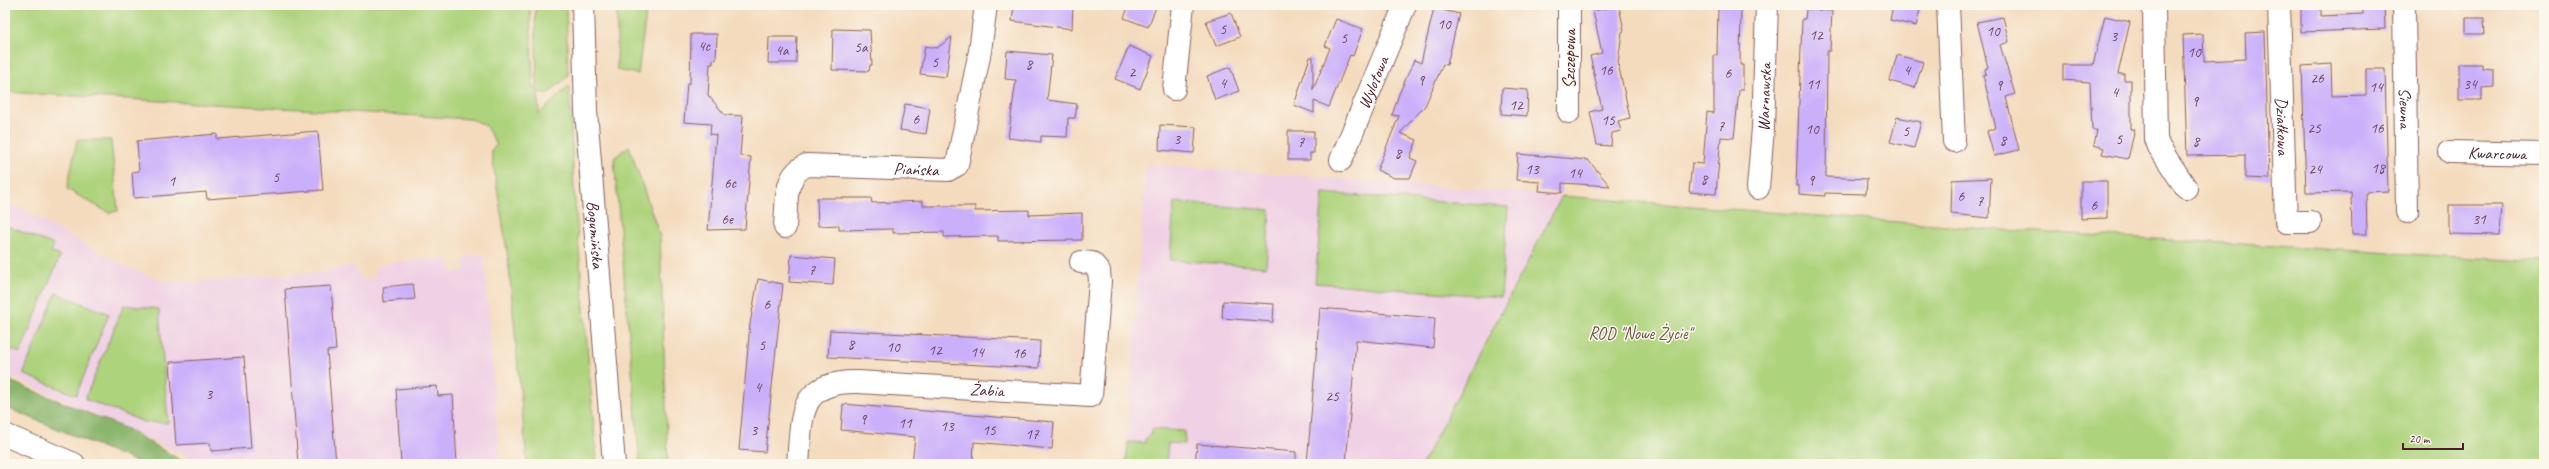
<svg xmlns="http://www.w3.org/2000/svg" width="2549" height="469" font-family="Caveat,sans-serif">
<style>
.built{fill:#f0d0e4}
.green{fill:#aed37d;stroke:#7c7954}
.forest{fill:#8ab56c;stroke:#6a6a4c}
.building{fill:#caaffb}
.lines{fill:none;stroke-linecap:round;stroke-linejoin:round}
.minor-casing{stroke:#86615e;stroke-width:24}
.minor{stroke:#fff;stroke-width:22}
.labels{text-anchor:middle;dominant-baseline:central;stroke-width:3;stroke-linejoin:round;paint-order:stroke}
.number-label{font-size:15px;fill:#6a435f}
.street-label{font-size:17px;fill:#4a1f2b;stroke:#fbf7ec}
.park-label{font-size:17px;fill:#685544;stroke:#fbf7ec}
</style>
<rect width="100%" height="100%" fill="#fbf7ec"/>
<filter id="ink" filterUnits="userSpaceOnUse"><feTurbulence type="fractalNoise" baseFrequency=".025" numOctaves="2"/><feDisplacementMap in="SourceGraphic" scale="8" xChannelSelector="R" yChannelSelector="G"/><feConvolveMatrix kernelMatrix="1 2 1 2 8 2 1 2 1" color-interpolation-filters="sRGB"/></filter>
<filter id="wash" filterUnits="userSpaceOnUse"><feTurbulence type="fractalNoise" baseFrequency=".012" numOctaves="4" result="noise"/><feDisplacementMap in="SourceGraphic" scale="16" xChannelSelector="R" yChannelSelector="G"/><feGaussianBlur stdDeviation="0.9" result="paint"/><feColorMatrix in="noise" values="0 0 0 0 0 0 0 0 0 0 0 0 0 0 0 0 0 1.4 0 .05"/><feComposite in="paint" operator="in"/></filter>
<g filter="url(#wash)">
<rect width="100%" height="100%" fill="#f4dbbe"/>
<!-- built -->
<g class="built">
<polygon points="1146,164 1562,196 1422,464 1125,464"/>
<polygon points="5,202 16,206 129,268 164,281 198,283 203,281 323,272 351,265 356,268 361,280 374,279 377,266 390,262 447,258 451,272 464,271 464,256 484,255 500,464 205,464 5,374"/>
</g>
<!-- green -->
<g class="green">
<polygon points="5,5 530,5 533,87 537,90 535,5 566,5 568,76 547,95 538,91 539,114 569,86 574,189 597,464 527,464 508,257 491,150 497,145 485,125 471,119 5,92"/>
<polygon points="617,5 647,5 638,74 617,70"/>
<polygon points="77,140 111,140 118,211 109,213 67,189"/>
<polygon points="629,146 660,237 668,464 640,464 614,158"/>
<polygon points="1323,193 1508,207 1501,297 1315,283"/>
<polygon points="1562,196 1987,229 2544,262 2544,464 1422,464"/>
<polygon points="1174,202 1270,210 1266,267 1170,260"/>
<polygon points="5,225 54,245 51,252 60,256 20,353 11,349 5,363"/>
<polygon points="56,293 109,314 76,395 23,374"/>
<polygon points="124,305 159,309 168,423 144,422 85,399"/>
<polygon points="1152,429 1184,431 1185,444 1168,443 1166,464 1126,464 1128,442 1145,443 1145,439 1152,434"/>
</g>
<!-- forest -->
<polygon class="forest" points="5,379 127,429 187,464 142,464 5,407"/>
<g id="blocks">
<!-- building -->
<g class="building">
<polygon points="1014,5 1073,5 1072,29 1012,21"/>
<polygon points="1129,5 1157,5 1148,27 1124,18"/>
<polygon points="1718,5 1741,5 1740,65 1743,65 1743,90 1739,90 1734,138 1721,137 1716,194 1689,192 1692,163 1703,164 1707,112 1714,113 1714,55 1717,55"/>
<polygon points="1893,5 1921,5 1916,26 1890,20"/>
<polygon points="2301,5 2321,5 2321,16 2363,14 2363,5 2384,5 2385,29 2301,32"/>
<polygon points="1619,6 1624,31 1622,32 1618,63 1630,118 1618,121 1621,131 1612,133 1611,146 1597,145 1590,112 1602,109 1590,56 1602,53 1593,11"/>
<polygon points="1434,8 1459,14 1447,65 1443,64 1425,106 1400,133 1417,140 1410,158 1417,161 1410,178 1394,178 1377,170 1399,116 1392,115 1399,94 1414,60 1421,63"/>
<polygon points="1806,9 1832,11 1830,51 1827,51 1826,177 1867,179 1866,194 1825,193 1825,196 1799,194 1799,186 1796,186 1802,19 1805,19"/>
<polygon points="1231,13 1240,37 1216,46 1206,21"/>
<polygon points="2105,16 2130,22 2118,74 2124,74 2124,80 2131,80 2131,129 2135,129 2128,159 2102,154 2104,148 2094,145 2097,130 2092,130 2090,82 2063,80 2063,65 2093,65"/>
<polygon points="2003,17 2009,42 2000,45 2015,94 2006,97 2019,150 1994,156 1987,131 1996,128 1983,75 1986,74 1985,69 1988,68 1977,22"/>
<polygon points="2466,18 2484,18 2485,34 2466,34"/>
<polygon points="1336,19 1363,29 1353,56 1350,55 1329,107 1314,101 1314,113 1294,105 1310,57 1313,57 1313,90 1330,48 1325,46"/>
<polygon points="833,29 870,30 872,65 870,65 869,71 832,70"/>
<polygon points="2265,32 2269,179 2245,178 2245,155 2187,156 2183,35 2203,34 2204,61 2246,59 2245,33"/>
<polygon points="691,34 717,34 716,60 713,59 713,64 710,64 708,95 725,115 743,116 740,156 751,157 745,229 708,230 716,135 710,134 711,124 684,122 687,83 690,83"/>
<polygon points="769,37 797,37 796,63 768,63"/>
<polygon points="952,37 946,77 920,74 925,46 937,48"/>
<polygon points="1129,46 1153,56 1140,89 1115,79"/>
<polygon points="1007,51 1052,55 1047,100 1077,104 1075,118 1068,118 1067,137 1041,136 1041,142 1008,138 1016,80 1005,79"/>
<polygon points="1897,55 1923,62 1915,88 1890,81"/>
<polygon points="2331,64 2332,96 2366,95 2366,69 2385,69 2388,191 2366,192 2367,234 2352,234 2351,192 2306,193 2302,66"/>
<polygon points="2459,64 2482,64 2482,68 2494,69 2494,87 2482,88 2482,100 2459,100"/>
<polygon points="1230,67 1239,91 1215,100 1207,76"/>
<polygon points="1502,88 1528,90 1527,116 1501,114"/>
<polygon points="905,104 930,108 926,134 900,130"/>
<polygon points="1897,117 1921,122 1914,148 1890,142"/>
<polygon points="1160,125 1196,127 1194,153 1159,150"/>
<polygon points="318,131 323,190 207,199 206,192 134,198 132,172 139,171 137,141 217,134 217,139"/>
<polygon points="1288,131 1314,131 1314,153 1310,153 1310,160 1288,160"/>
<polygon points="1518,154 1588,160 1610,186 1562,183 1562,193 1539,191 1540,182 1516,180"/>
<polygon points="1991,178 1989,218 1951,214 1952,180"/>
<polygon points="2081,181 2107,181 2107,218 2081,219"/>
<polygon points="817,198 871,198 872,203 923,201 923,206 975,206 975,211 1029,210 1029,215 1082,213 1082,240 998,241 998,236 944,237 944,232 893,233 893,229 839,230 839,225 818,226"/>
<polygon points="2449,205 2502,205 2500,235 2449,234"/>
<polygon points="791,255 835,259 833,285 789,282"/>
<polygon points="758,279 783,284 765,452 739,450 750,324"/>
<polygon points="413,284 415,299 384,302 383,287"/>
<polygon points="331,286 336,350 327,351 336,464 298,464 285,289"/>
<polygon points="1223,301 1274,304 1273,322 1222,318"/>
<polygon points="1320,308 1435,318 1433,348 1356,340 1346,464 1307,464"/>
<polygon points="830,330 1040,341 1039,368 828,357"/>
<polygon points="244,357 251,448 211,451 210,443 176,445 170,362"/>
<polygon points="437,386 438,396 453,395 457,464 401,464 396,389"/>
<polygon points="843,404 1054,422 1052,449 974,442 973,464 912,464 915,437 841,430"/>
<polygon points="1197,444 1296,452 1296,464 1195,464"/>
</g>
</g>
</g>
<g filter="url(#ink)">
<use href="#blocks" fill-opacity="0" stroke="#86615e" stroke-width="1"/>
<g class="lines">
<!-- minor casing -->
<g class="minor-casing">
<g id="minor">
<path id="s1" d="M583,5L586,111L614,464"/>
<polyline points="1569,5 1569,112"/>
<polyline points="1948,5 1954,141"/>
<polyline points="2154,5 2156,139 2159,147 2186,188"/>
<path id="s2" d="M2279,5L2286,222H2310"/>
<path id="s3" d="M2404,5L2407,212"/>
<polyline points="1174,89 1183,5"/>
<path id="s4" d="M2450,152L2544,154"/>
<path id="s5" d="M1341,160L1405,5"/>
<path id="s6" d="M1758,188L1763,128L1767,5"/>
<path id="s7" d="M785,227C787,204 783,175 807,165L948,170L957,165L980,51L986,5"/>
<polyline points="5,435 74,464"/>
<path id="s8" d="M798,464C802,416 797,381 858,382L1091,396L1100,281L1099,271L1092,263L1081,262"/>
</g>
</g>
<!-- minor -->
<use href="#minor" class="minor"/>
</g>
</g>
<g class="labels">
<!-- number labels -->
<g class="number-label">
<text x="1444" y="24">10</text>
<text x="1223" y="29">5</text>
<text x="1993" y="31">10</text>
<text x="1816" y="35">12</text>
<text x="2114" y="36">3</text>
<text x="1344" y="38">5</text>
<text x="704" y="46">4c</text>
<text x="861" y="47">5a</text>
<text x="782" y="50">4a</text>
<text x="2194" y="52">10</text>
<text x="935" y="62">5</text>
<text x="1029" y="64">8</text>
<text x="1606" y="70">16</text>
<text x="1907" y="70">4</text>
<text x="1132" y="72">2</text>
<text x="1728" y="73">6</text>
<text x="2317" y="78">26</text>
<text x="1421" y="80">9</text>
<text x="1223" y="83">4</text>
<text x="1813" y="84">11</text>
<text x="2470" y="84">34</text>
<text x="1999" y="85">9</text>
<text x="2376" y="87">14</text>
<text x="2115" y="92">4</text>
<text x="2195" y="101">9</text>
<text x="1516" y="105">12</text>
<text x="916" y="119">6</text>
<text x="1608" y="120">15</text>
<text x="1721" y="126">7</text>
<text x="2314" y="128">25</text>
<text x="2377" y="128">16</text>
<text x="1812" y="129">10</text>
<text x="1906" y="131">5</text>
<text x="1177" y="139">3</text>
<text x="2119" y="139">5</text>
<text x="2003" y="140">8</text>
<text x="2196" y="141">8</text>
<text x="1301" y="142">7</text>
<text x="1398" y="153">8</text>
<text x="2378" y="168">18</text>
<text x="1532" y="169">13</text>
<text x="2315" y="169">24</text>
<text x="1575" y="173">14</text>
<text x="276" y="177">5</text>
<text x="1704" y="179">8</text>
<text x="1811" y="180">9</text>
<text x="172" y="181">1</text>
<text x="730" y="183">6c</text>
<text x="1961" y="196">6</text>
<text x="1980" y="201">7</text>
<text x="2094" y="205">6</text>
<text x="727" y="219">6e</text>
<text x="2479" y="219">31</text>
<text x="812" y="270">7</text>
<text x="767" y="304">6</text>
<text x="851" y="344">8</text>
<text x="762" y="345">5</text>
<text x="893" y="347">10</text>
<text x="935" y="350">12</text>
<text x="977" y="352">14</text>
<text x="1019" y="353">16</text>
<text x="758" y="387">4</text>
<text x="209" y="394">3</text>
<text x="1332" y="396">25</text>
<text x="863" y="419">9</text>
<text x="905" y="423">11</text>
<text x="947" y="426">13</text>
<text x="754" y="430">3</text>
<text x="989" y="430">15</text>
<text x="1032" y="434">17</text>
</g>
<!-- street labels -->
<g class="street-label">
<text transform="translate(1569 59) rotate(-90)">Szczepowa</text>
<text stroke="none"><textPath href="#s5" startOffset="84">Wylotowa</textPath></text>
<text stroke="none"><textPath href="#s6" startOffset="91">Warnawska</textPath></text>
<text stroke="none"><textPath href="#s3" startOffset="103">Siewna</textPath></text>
<text stroke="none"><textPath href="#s2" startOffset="121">Działkowa</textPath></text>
<text stroke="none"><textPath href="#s4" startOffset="47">Kwarcowa</textPath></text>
<text stroke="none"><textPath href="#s7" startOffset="179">Piańska</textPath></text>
<text stroke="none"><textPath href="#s1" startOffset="230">Bogumińska</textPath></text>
<text stroke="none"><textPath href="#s8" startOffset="249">Żabia</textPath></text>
</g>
<!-- park labels -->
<g class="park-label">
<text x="1640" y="333">ROD "Nowe Życie"</text>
</g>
</g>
<!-- margin -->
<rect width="2549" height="469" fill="none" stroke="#fbf7ec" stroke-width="20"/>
<!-- scale -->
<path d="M2403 443v6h60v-6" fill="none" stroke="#4a1f2b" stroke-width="2"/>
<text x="2409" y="443" font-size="12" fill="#4a1f2b" stroke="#fbf7ec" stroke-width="3" paint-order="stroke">20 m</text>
</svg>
